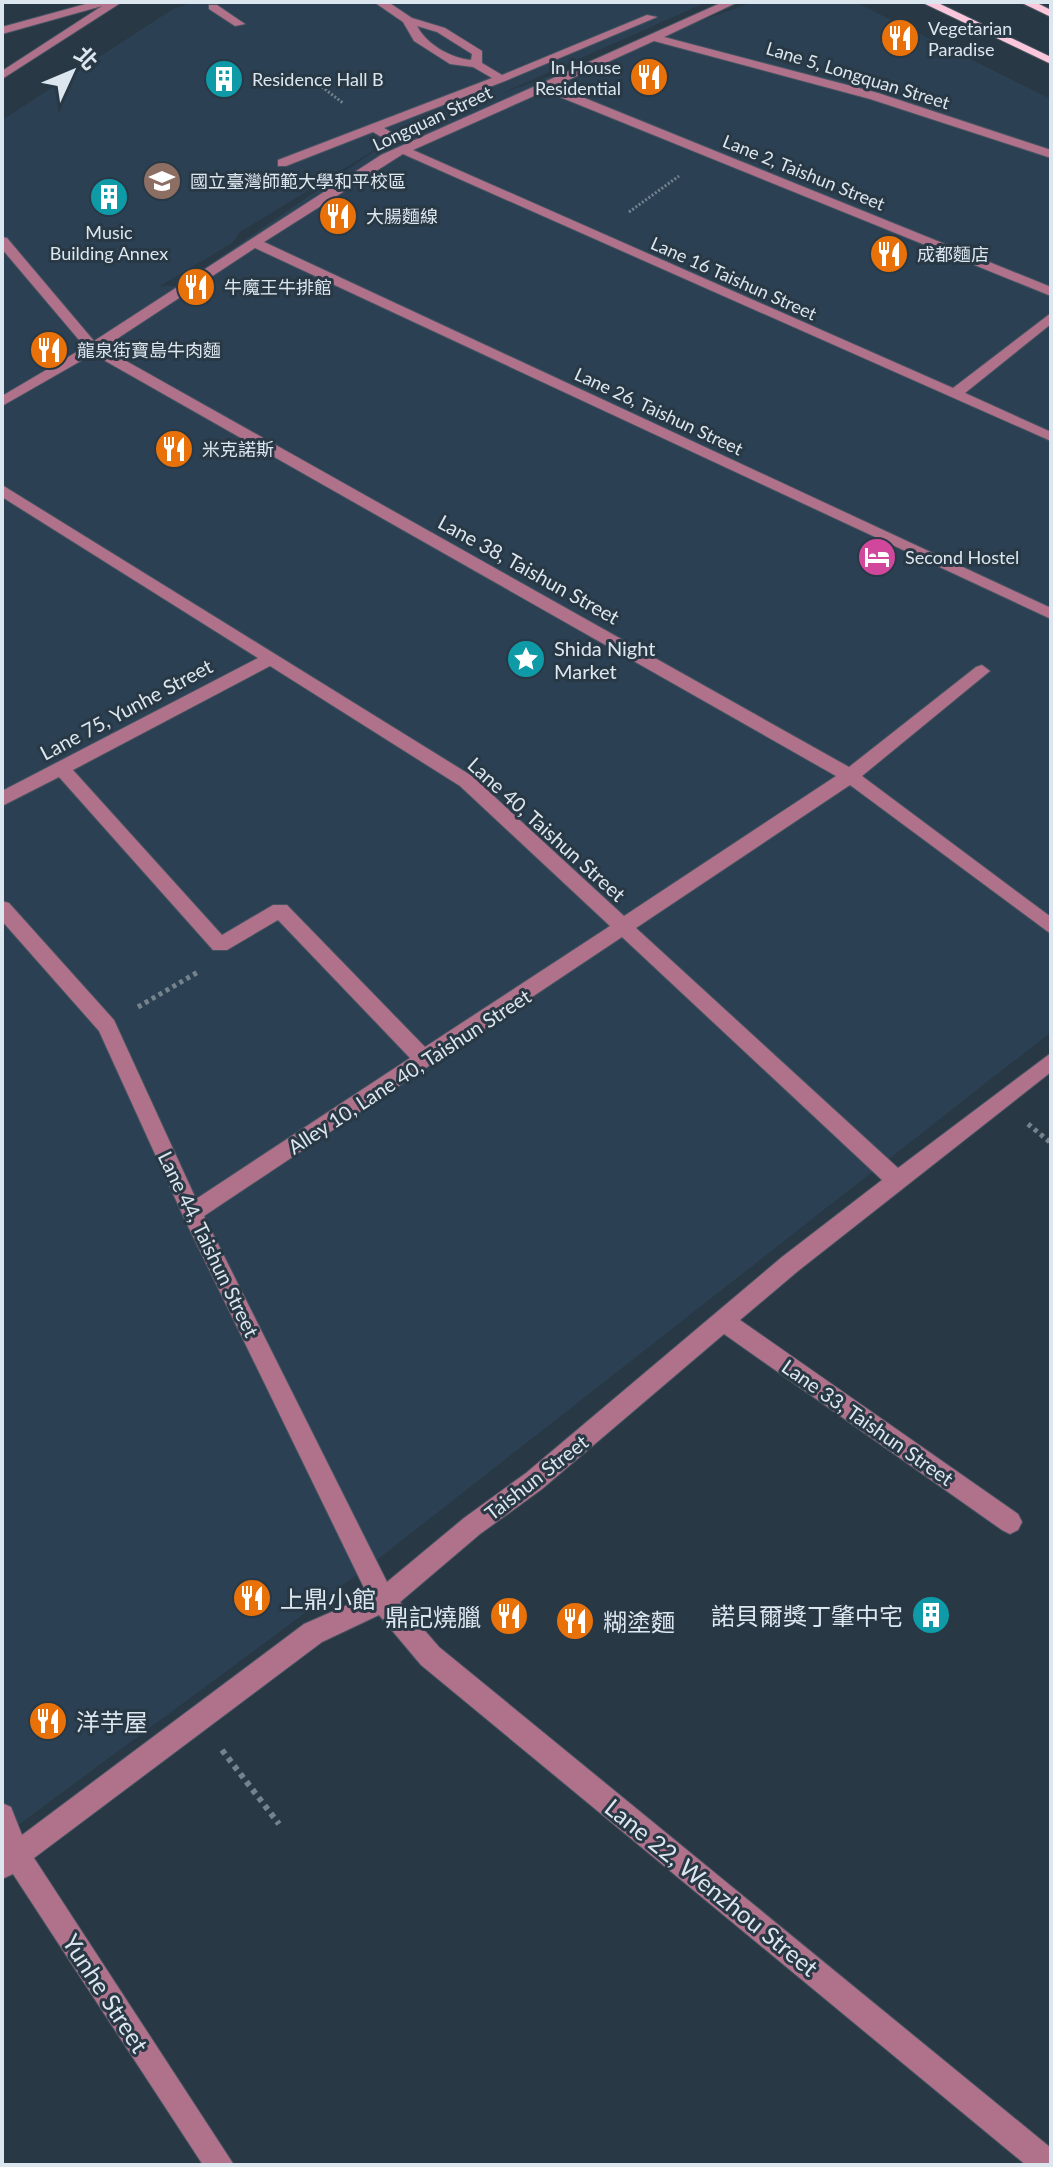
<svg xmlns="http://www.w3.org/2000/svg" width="1053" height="2167" font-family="Lato,'Noto Sans TC',sans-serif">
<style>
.built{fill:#2b4153;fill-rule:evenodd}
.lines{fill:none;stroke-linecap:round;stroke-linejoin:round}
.minor-casing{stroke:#455460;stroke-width:2}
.major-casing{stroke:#455460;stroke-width:2}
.path-far2{stroke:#75838e;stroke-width:3;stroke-dasharray:2 2;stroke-linecap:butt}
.path-far1{stroke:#75838e;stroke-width:5;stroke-dasharray:4 4;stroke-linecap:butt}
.path{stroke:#75838e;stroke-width:6;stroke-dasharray:5 5;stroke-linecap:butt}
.minor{fill:#b0728b;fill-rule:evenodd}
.major{fill:#fcc7db;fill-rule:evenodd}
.labels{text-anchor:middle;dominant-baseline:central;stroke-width:6;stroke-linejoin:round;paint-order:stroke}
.far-poi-label{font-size:18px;fill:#dce6ee;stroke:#283845;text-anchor:start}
.far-street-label{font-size:18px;fill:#dce6ee;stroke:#283845}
.street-label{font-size:20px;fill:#dce6ee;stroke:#283845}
.poi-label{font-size:20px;fill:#dce6ee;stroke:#283845;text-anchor:start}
.near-poi-label{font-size:24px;fill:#dce6ee;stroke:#283845;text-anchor:start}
.near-street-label{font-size:24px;fill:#dce6ee;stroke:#283845}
</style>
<rect width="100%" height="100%" fill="#283845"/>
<!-- built -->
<path class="built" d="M194,2H707L498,95L753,2H855L1051,99V1032L378,1559L2,1837V120L173,9ZM386,143L178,286H160L232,243L240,232Z"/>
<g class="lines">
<!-- minor casing -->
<g class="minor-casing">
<g id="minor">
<polygon points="93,2 122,2 2,79 2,71 102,6 2,34 2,27"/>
<path d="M374,2H388L412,18L445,28L482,51V63L502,75L647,15L657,17L505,81L384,128L398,136V142H390L373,132L286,166H278V160L492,78L473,67L450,64L414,41L403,22ZM417,26L437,32L472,54L471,60C451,58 427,45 417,26Z"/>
<path d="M723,2H738L664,37L878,93L1051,150V158L870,99L654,41L555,86L1051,287V296L545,91L413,150L953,388L1051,313V324L965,393L1051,432V441L403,154L264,242L1051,608V619L255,248L103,348L849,767L976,667L982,665L990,671L862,776L1051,917V934L850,785L636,928L898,1168L1051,1053V1072L798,1271L740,1320L1018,1514L1022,1522L1018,1530L1010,1534L1002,1530L724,1334L542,1489L480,1534L400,1602L439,1647L1051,2148V2165H1026L421,1665L379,1615L322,1642L34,1858L234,2165H203L13,1874L2,1879V1803L11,1807L22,1835L304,1624L368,1596L185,1220L99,1031L2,921V901L9,903L114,1020L196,1199L410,1058L278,920L227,950H213L59,777L2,806V791L258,658L2,497V485L472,776L624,916L836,776L93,354L2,406V396L85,347L2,249V237L7,238L94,341L381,155ZM270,666L460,786L610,926L425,1047L287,905H273L222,935L73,770ZM622,937L882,1180L782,1257L526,1473L464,1518L387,1582L204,1216Z"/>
<polygon points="209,5 217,5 245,24 235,26 209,9"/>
</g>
</g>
<!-- major casing -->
<g class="major-casing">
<g id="major">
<polygon points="921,2 936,2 1051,57 1051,64"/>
<polygon points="1020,2 1035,2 1051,10 1051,17"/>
</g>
</g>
<!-- path-far2 -->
<g class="path-far2">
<polyline points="309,77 343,103"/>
<polyline points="629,212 679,176"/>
</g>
<!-- path-far1 -->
<g class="path-far1">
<polyline points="138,1007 198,972"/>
<polyline points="1028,1124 1051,1143"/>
</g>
<!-- path -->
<polyline class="path" points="222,1750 279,1824"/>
<!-- minor -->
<use href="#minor" class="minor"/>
<!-- major -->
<use href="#major" class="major"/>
</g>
<!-- icons -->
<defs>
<g id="restaurant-disc" transform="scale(2)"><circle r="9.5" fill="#e8710a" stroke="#283845"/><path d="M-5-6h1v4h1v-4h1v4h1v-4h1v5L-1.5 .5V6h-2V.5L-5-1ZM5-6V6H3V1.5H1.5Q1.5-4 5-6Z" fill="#fff"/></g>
<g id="building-disc" transform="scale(2)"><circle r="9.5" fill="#0f9aa8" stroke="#283845"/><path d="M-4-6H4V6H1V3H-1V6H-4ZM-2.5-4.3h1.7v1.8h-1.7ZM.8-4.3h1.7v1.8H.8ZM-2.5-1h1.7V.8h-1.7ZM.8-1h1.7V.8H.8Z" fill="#fff"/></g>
<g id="school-disc" transform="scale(2)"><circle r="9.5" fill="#8d6e63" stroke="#283845"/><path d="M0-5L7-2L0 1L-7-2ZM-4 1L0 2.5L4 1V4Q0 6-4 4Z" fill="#fff"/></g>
<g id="hotel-disc" transform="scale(2)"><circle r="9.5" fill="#d1479c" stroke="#283845"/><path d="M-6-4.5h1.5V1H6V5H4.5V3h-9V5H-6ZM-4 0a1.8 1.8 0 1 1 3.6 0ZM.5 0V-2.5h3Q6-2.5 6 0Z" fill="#fff"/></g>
<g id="sight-disc" transform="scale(2)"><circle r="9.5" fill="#0f9aa8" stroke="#283845"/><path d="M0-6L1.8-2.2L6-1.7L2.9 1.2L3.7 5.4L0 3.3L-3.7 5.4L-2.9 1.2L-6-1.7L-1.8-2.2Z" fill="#fff"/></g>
</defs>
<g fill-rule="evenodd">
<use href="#restaurant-disc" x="900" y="38"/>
<use href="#restaurant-disc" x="649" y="77"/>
<use href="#building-disc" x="224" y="79"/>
<use href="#school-disc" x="162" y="181"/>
<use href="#building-disc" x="109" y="197"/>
<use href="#restaurant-disc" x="338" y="216"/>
<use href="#restaurant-disc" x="889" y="254"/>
<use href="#restaurant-disc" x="196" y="287"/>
<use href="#restaurant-disc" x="49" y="350"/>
<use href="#restaurant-disc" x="174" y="449"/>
<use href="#hotel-disc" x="877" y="557"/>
<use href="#sight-disc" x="526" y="659"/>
<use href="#restaurant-disc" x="252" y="1598"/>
<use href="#building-disc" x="931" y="1615"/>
<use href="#restaurant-disc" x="509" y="1616"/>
<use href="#restaurant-disc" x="575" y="1621"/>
<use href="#restaurant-disc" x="48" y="1721"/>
</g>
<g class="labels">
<!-- far-poi labels -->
<g class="far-poi-label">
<text x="928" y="28">Vegetarian<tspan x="928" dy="21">Paradise</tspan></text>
<text x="621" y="67" text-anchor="end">In House<tspan x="621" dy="21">Residential</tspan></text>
<text x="252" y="79">Residence Hall B</text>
<text x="190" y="181">國立臺灣師範大學和平校區</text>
<text x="366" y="216">大腸麵線</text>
<text x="109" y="232" text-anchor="middle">Music<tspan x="109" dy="21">Building Annex</tspan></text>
<text x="917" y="254">成都麵店</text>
<text x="224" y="287">牛魔王牛排館</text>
<text x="77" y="350">龍泉街寶島牛肉麵</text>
<text x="202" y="449">米克諾斯</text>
<text x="905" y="557">Second Hostel</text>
</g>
<!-- far-street labels -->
<g class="far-street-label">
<text transform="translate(858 75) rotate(17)">Lane 5, Longquan Street</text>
<text transform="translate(432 118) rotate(-25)">Longquan Street</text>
<text transform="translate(804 172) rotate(22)">Lane 2, Taishun Street</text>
<text transform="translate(734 278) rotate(24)">Lane 16 Taishun Street</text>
<text transform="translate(659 411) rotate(25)">Lane 26, Taishun Street</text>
</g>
<!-- street labels -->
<g class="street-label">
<text transform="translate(529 569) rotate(29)">Lane 38, Taishun Street</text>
<text transform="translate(126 709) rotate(-28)">Lane 75, Yunhe Street</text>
<text transform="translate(547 829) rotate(42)">Lane 40, Taishun Street</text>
<text transform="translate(409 1071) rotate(-33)">Alley 10, Lane 40, Taishun Street</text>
<text transform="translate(209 1244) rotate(64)">Lane 44, Taishun Street</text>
<text transform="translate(868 1422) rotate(35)">Lane 33, Taishun Street</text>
<text transform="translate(536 1477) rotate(-38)">Taishun Street</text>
</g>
<!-- poi labels -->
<g class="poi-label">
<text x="554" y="648">Shida Night<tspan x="554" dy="23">Market</tspan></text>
</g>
<!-- near-poi labels -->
<g class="near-poi-label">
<text x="280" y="1598">上鼎小館</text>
<text x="903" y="1615" text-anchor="end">諾貝爾獎丁肇中宅</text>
<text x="481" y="1616" text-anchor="end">鼎記燒臘</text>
<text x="603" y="1621">糊塗麵</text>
<text x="76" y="1721">洋芋屋</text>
</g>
<!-- near-street labels -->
<g class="near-street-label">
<text transform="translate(712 1887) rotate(39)">Lane 22, Wenzhou Street</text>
<text transform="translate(106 1993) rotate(57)">Yunhe Street</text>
</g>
</g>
<!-- border -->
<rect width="1053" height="2167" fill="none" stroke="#dce6ee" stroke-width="8"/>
<!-- north arrow -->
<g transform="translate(72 72) rotate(46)" stroke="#283845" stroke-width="6" paint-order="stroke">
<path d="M0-6L14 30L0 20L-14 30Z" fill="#dce6ee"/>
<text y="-12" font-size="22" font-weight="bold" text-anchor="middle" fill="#dce6ee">北</text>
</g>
</svg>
